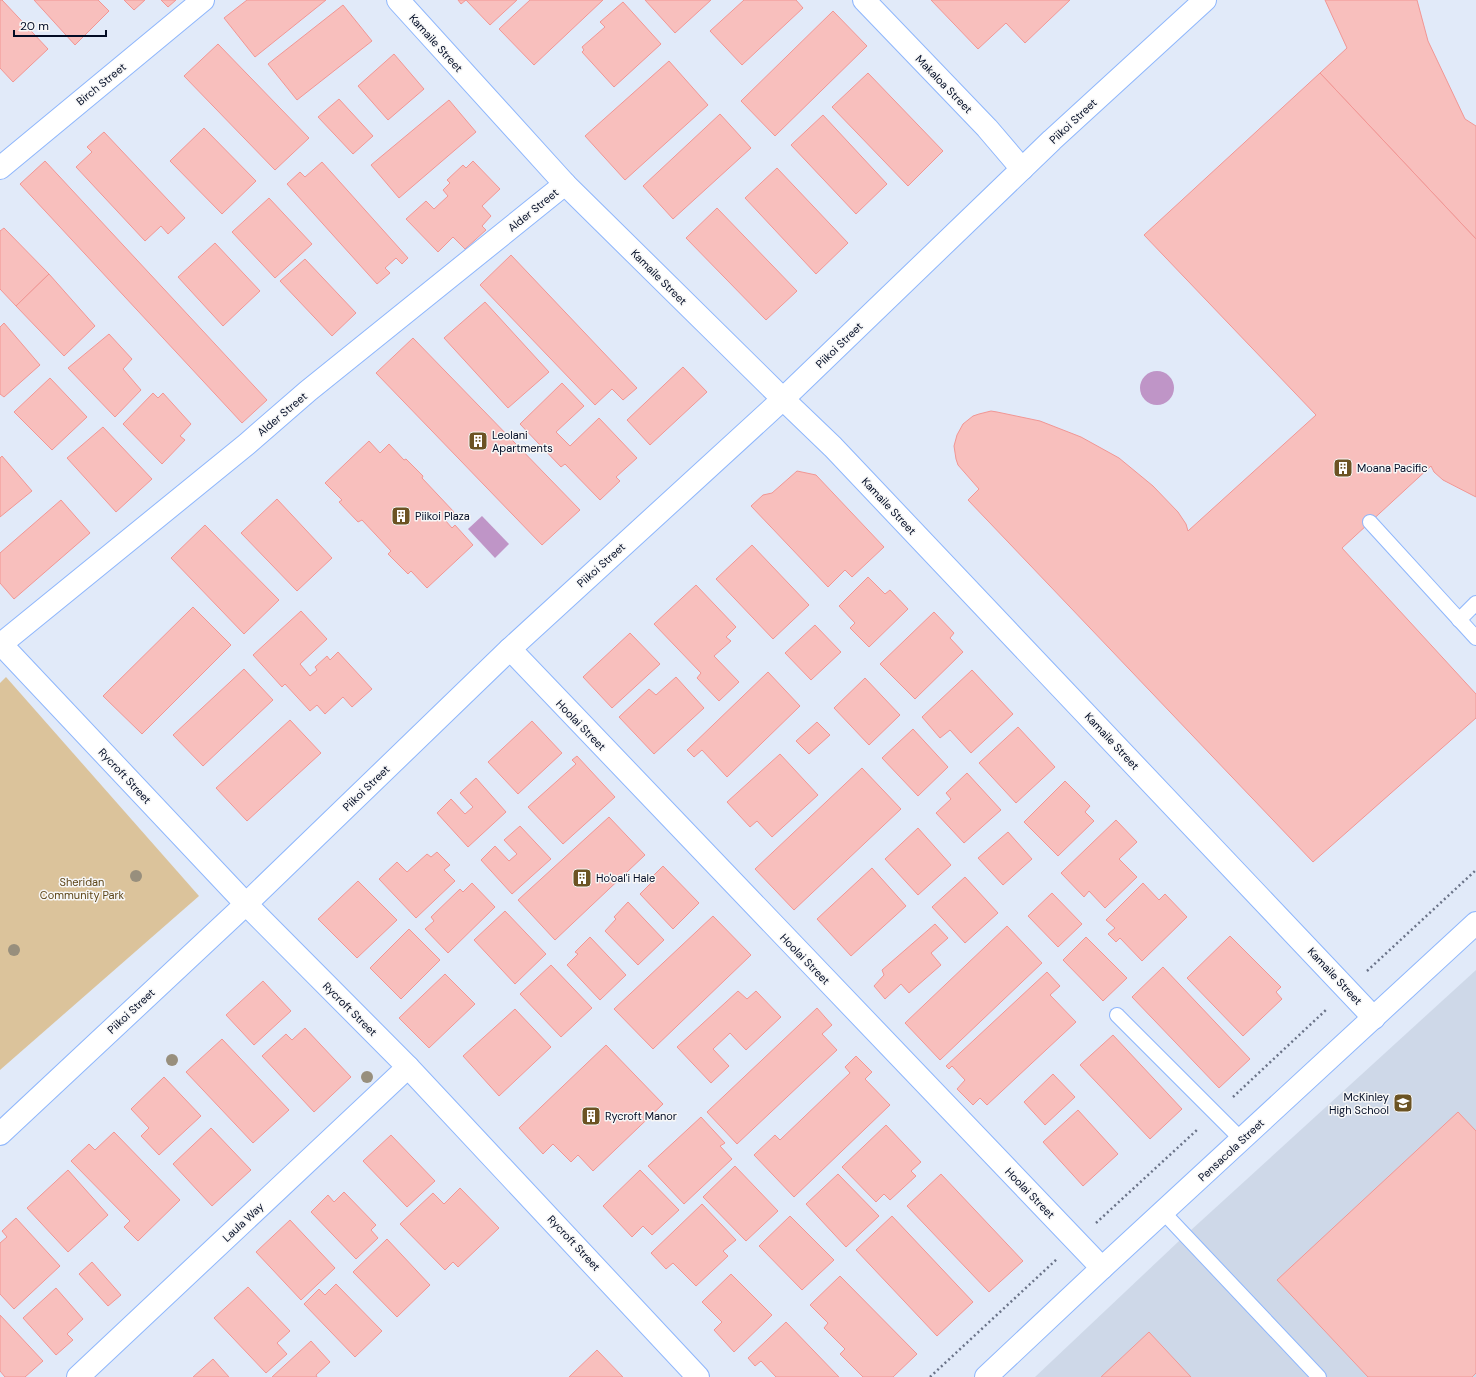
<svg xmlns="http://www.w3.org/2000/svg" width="1476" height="1377" font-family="'DM Sans',sans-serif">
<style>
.built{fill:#ced8e8}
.green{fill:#dbc39b}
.water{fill:#bf95c7}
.building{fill:#f8bfbd;stroke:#f19694}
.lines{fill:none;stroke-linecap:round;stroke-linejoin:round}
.service-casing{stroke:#8eb6fc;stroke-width:16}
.minor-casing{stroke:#8eb6fc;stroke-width:24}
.tertiary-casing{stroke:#8eb6fc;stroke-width:24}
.secondary-casing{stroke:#8eb6fc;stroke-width:24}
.path{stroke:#6a7388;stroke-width:2.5;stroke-dasharray:2 3;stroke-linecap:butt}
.service{stroke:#fff;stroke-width:14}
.minor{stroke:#fff;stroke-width:22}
.tertiary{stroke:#fff;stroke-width:22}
.secondary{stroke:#fff;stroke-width:22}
.tree{fill:#988f7d}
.labels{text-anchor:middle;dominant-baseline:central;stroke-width:3;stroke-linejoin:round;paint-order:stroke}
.street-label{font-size:11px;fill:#020c25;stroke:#f7f7f7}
.poi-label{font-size:11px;fill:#020c25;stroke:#f7f7f7;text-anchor:start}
.park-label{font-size:11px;fill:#5d4518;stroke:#f7f7f7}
</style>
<rect width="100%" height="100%" fill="#e1eaf9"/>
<!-- built -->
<polygon class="built" points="1476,970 1476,1377 1035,1377 1179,1241"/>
<!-- green -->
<polygon class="green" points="6,677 199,896 0,1070 0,683"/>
<!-- water -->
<g class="water">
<circle cx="1157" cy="388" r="17"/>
<polygon points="482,516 509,544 495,558 468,529"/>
</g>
<!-- building -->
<g class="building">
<polygon points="0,0 2,0 48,49 13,82 0,68"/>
<polygon points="34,0 98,0 109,11 75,45"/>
<polygon points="124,0 145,0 134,10"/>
<polygon points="161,0 176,0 168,7"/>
<polygon points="247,0 326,0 255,57 224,18"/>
<polygon points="458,0 517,0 490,25 466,0 461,4"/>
<polygon points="530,0 603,0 534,65 499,29"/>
<polygon points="645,0 711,0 675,33"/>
<polygon points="744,0 796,0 803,8 742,65 710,31"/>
<polygon points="931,0 1070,0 1025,43 1006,23 978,49"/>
<polygon points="1325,0 1417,0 1428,41 1465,119 1476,126 1476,239 1320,73 1347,48"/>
<polygon points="623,2 661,44 614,87 582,52 584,50 582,47 605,27 600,22"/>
<polygon points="343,5 372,41 297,100 268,64"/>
<polygon points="833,11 867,46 775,136 741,101"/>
<polygon points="218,44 309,138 275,170 184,76"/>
<polygon points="394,54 424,89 388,120 358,86"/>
<polygon points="669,61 708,105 625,180 585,136"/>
<polygon points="868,73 943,151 908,186 832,107"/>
<polygon points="1320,73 1476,239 1476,497 1443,480 1434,472 1431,466 1342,548 1476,694 1476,718 1313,862 968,500 979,489 958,465 956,459 954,446 957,435 963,424 973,416 979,414 991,411 997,412 1040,421 1081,437 1119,458 1153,486 1178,512 1186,524 1188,531 1316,415 1144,235"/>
<polygon points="339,99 373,136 353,154 318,117"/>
<polygon points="449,100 476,132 399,198 371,165"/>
<polygon points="720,114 751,148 673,219 643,186"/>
<polygon points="823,115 887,184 856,214 791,145"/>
<polygon points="204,128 256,181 222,214 170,161"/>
<polygon points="104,132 185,218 168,234 161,226 145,241 76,167 92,152 87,147"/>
<polygon points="45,161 267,400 242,423 20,184"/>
<polygon points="473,161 500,189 482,206 491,216 482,226 486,230 465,249 453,237 438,252 406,219 426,201 434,209 448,196 443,190 450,183 447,180 463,165 466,168"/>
<polygon points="322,162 408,258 402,264 396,258 385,268 390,273 377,284 287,184 300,172 305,177"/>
<polygon points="777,168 848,243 816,274 745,198"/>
<polygon points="269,198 312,244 275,278 232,232"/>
<polygon points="717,208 797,291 766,320 686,238"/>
<polygon points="4,228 49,274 16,306 0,289 0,231"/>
<polygon points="215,243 260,291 223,326 178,277"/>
<polygon points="511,255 637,388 623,400 612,389 595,405 480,285"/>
<polygon points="305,259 356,313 332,336 280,281"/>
<polygon points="49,274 95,326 64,356 16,306"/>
<polygon points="485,302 549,372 508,408 444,338"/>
<polygon points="4,323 40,365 4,397 0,394 0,327"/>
<polygon points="109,334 132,359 123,369 141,390 115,417 68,368"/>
<polygon points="413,338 580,510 542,545 376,373"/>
<polygon points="683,367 707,392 650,445 627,420"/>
<polygon points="50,378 87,417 52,450 14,412"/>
<polygon points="562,383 584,406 556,432 570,446 599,418 637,458 616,477 620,481 600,500 565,464 561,467 520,424"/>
<polygon points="153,393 158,398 163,393 191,424 180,436 185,440 162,464 123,424"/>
<polygon points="103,427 152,479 116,512 67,458"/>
<polygon points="369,441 380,453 389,444 404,460 406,459 423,476 422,478 454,512 445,520 452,528 455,525 473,545 427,588 411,571 408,574 388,554 391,551 362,520 358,522 339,502 342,500 325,483"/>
<polygon points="2,456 32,491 0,517 0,458"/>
<polygon points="797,471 816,475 884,547 852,577 845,570 828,587 751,506 763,495 772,493"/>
<polygon points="277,499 332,558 297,591 241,533"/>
<polygon points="61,500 90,533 14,599 0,583 0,553"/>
<polygon points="205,525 279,600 244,634 171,558"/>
<polygon points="752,545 809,605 773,639 716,579"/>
<polygon points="868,577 885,594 890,590 908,609 869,647 850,628 855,623 839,606"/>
<polygon points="696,585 736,627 726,637 731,641 714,656 739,682 719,701 697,678 701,673 654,624"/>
<polygon points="193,607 231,645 142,734 103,696"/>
<polygon points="301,611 327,639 300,664 310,676 317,670 315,667 327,656 330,660 338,652 372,689 352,707 343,697 325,714 317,705 310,711 285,684 282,687 253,655"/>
<polygon points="934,612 954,633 950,638 963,652 915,699 880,664"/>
<polygon points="815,625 841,652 811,680 785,653"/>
<polygon points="630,633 660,664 612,708 583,677"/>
<polygon points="244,669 273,700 203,766 173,735"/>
<polygon points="972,670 1013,714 971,753 950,730 940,738 922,717"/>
<polygon points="768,672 800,706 727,777 702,750 694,757 687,750"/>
<polygon points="676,677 704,708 654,754 619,717 649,689 656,695"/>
<polygon points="865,678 900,715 869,745 834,708"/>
<polygon points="290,720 321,753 247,821 216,788"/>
<polygon points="532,721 562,753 518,794 488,762"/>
<polygon points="817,722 830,735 809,754 796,741"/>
<polygon points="1018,727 1055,767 1016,803 979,763"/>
<polygon points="913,729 948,767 918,796 882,758"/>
<polygon points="780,754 818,795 772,837 757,821 750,827 727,802"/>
<polygon points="577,756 615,797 563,844 528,807 576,764 572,760"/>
<polygon points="862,768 901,809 794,910 755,869"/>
<polygon points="967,773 1001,810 964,843 936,813 951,799 946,793"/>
<polygon points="476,778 506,812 468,847 437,813 451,799 465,814 473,807 460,793"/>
<polygon points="1065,781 1090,806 1085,812 1094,821 1058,856 1024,822"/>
<polygon points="609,817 645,855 555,940 518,900"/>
<polygon points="1116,820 1137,842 1119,859 1137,877 1105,908 1089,891 1084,897 1061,873"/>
<polygon points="520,826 551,859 512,894 481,860 495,846 509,861 517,854 504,840"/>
<polygon points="918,828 951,865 918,895 885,859"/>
<polygon points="1008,832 1032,859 1003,885 978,858"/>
<polygon points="437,852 450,865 444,870 455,881 416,918 379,879 397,862 407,872 427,854 431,857"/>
<polygon points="663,866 699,903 673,929 640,894 651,883 648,881"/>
<polygon points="872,868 906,906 851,956 817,919"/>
<polygon points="965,877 998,913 965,943 932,907"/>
<polygon points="358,881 397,920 357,958 318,919"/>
<polygon points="472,883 495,907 448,953 425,929 434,921 431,917 460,889 463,892"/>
<polygon points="1143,883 1159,900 1165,894 1187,917 1142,961 1120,938 1116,942 1108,934 1115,928 1106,920"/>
<polygon points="1052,893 1082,924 1058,947 1028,916"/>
<polygon points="628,902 664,940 638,965 605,931 616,919 614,917"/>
<polygon points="505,911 546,954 515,984 474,940"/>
<polygon points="713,916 751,955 653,1049 614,1009"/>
<polygon points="935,924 948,938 931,953 941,965 909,993 901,984 885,999 874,986 884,975 882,970"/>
<polygon points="1007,926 1042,963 940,1060 905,1023"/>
<polygon points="409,929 440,960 401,999 370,968"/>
<polygon points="1230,936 1281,987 1276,992 1282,999 1243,1036 1187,978"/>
<polygon points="590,937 626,975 600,1000 567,965 578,954 575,952"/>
<polygon points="1086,937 1127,978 1103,1001 1063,960"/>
<polygon points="551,965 592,1008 561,1037 520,994"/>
<polygon points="1163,967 1250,1059 1219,1088 1132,997"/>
<polygon points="1047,972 1060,986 1050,995 1076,1022 987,1105 980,1098 973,1105 957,1089 965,1080 952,1066 949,1069 946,1066"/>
<polygon points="445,974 475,1004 429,1048 399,1018"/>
<polygon points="263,981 291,1011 254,1045 226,1015"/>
<polygon points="738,991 747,999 756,991 781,1017 746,1050 730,1033 713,1049 729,1066 711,1083 677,1047"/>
<polygon points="817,1008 832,1025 822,1034 837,1050 737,1144 707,1112"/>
<polygon points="515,1009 551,1047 499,1096 463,1056"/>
<polygon points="305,1028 351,1077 314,1112 262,1056 286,1034 292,1040"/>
<polygon points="1113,1035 1182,1109 1150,1139 1080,1065"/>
<polygon points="222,1039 289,1110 253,1143 186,1072"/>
<polygon points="606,1045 663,1104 593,1171 578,1155 571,1162 553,1144 543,1154 519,1128"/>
<polygon points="856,1056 872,1072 865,1079 890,1105 794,1197 754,1155 775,1135 780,1140 850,1073 845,1067"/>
<polygon points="1053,1074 1075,1097 1045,1125 1024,1102"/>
<polygon points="164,1077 201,1116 159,1155 141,1136 149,1128 131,1109"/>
<polygon points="1078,1110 1118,1154 1083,1186 1043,1142"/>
<polygon points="1458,1112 1476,1131 1476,1373 1472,1377 1368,1377 1277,1280"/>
<polygon points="701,1117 725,1143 720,1146 732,1159 684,1204 648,1166"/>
<polygon points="886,1125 921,1162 911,1171 916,1176 890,1200 884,1194 876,1202 842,1167"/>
<polygon points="211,1128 251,1170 212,1206 173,1164"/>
<polygon points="114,1132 180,1200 138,1241 124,1227 130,1221 71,1161 89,1144 95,1150"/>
<polygon points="391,1135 435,1181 407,1207 363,1161"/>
<polygon points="735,1166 778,1211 746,1241 703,1197"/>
<polygon points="68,1170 108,1215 68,1252 27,1208"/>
<polygon points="640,1170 679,1210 652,1235 643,1226 632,1237 603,1206"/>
<polygon points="838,1174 879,1216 846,1247 806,1204"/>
<polygon points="941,1174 1023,1261 989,1292 907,1206"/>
<polygon points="460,1188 499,1228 458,1267 453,1262 445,1270 400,1224 433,1193 444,1204"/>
<polygon points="344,1192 376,1225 371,1230 378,1238 356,1259 311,1212 328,1195 334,1202"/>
<polygon points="702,1204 736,1240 723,1251 728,1256 696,1286 673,1263 666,1269 651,1253"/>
<polygon points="790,1216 834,1260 802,1290 759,1246"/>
<polygon points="892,1216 973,1302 937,1336 856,1250"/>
<polygon points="16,1218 60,1266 14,1309 0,1294 0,1243 7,1237 2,1231"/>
<polygon points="290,1220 335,1268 301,1300 256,1252"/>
<polygon points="387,1239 430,1285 397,1317 353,1272"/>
<polygon points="92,1262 121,1295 108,1306 79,1274"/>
<polygon points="731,1274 772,1315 734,1352 714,1330 722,1322 702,1302"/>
<polygon points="840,1276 917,1354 893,1377 863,1377 840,1354 845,1349 824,1328 828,1323 810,1305"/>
<polygon points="336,1284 382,1331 355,1357 304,1304 319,1289 325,1295"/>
<polygon points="248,1287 290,1331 277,1343 287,1354 266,1373 214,1318"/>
<polygon points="56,1288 83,1319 67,1334 73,1340 56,1355 23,1318"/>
<polygon points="0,1315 43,1361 25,1377 5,1377 0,1371"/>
<polygon points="786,1322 839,1377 776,1377 761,1361 755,1366 748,1358"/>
<polygon points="1149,1332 1191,1377 1101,1377"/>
<polygon points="311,1341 330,1362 316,1375 317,1377 272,1377"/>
<polygon points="597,1350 623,1377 569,1377"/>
<polygon points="213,1359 229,1377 193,1377"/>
</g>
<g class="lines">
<!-- service casing -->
<g class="service-casing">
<g id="service">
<polyline points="1370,522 1476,638"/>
<polyline points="1459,620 1476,603"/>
<polyline points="1117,1015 1242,1140"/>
<polyline points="1164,1213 1319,1377"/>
</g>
</g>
<!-- minor casing -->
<g class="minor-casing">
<g id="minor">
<polyline points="398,0 565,184 783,399 833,447 1374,1018"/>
<polyline points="864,0 987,128 1022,169"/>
<polyline points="0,168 203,0"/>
<polyline points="0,645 247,444 308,391 565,184"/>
<polyline points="510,649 1102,1268"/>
<polyline points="246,904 408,1067 698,1377"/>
<polyline points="78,1377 408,1067"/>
</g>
</g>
<!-- tertiary casing -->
<g class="tertiary-casing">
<polyline id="tertiary" points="0,643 246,904"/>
</g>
<!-- secondary casing -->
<g class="secondary-casing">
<g id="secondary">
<polyline points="0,1134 246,904 510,649 783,399 1052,140 1205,0"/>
<polyline points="986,1377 1102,1268 1476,923"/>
</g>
</g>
<!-- path -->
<g class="path">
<polyline points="1367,971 1476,870"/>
<polyline points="1233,1097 1327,1009"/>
<polyline points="1096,1223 1198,1129"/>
<polyline points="930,1377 1057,1259"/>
</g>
<!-- service -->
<use href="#service" class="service"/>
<!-- minor -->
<use href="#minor" class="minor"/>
<!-- tertiary -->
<use href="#tertiary" class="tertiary"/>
<!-- secondary -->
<use href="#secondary" class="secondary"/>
</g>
<!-- trees -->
<g class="tree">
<circle cx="136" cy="876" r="6"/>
<circle cx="14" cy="950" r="6"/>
<circle cx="172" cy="1060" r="6"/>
<circle cx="367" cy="1077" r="6"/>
</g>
<!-- icons -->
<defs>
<g id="building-square" transform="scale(1)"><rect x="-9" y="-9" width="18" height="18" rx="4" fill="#6b5323" stroke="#f7f7f7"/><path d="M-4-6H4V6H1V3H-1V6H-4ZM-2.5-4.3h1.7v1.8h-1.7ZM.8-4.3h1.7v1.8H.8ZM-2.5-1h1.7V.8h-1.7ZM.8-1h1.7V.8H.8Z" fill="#fff"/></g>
<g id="school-square" transform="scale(1)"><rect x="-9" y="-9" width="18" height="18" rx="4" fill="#6b5323" stroke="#f7f7f7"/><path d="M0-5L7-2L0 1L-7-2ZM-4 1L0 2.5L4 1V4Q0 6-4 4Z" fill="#fff"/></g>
</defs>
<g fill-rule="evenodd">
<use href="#building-square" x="478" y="441"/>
<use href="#building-square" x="1343" y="468"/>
<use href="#building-square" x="401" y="516"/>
<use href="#building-square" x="582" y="878"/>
<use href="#school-square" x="1403" y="1103"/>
<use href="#building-square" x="591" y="1116"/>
</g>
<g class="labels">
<!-- street labels -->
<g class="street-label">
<text transform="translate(436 43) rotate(48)">Kamaile Street</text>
<text transform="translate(101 84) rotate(-39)">Birch Street</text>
<text transform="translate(944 84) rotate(46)">Makaloa Street</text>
<text transform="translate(1073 121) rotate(-43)">Piikoi Street</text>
<text transform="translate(533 210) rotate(-39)">Alder Street</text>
<text transform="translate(659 277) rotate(45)">Kamaile Street</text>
<text transform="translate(839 345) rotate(-44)">Piikoi Street</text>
<text transform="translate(282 414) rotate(-40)">Alder Street</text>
<text transform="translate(889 506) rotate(47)">Kamaile Street</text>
<text transform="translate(601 565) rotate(-42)">Piikoi Street</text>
<text transform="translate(581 725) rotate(46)">Hoolai Street</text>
<text transform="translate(1112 741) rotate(47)">Kamaile Street</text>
<text transform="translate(125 776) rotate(47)">Rycroft Street</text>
<text transform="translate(366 788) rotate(-44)">Piikoi Street</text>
<text transform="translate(805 959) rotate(46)">Hoolai Street</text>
<text transform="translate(1335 976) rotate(47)">Kamaile Street</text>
<text transform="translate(350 1009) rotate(45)">Rycroft Street</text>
<text transform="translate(131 1011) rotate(-43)">Piikoi Street</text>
<text transform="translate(1231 1150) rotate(-43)">Pensacola Street</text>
<text transform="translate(1030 1193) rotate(46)">Hoolai Street</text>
<text transform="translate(243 1222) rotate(-43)">Laula Way</text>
<text transform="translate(574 1243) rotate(47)">Rycroft Street</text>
</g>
<!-- poi labels -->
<g class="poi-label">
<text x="492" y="435">Leolani<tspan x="492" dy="13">Apartments</tspan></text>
<text x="1357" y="468">Moana Pacific</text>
<text x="415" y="516">Piikoi Plaza</text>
<text x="596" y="878">Ho'oal'i Hale</text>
<text x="1389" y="1097" text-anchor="end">McKinley<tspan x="1389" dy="13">High School</tspan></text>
<text x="605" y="1116">Rycroft Manor</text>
</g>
<!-- park labels -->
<g class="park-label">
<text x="82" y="882">Sheridan<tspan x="82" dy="13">Community Park</tspan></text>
</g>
</g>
<!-- scale -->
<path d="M14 30v6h92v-6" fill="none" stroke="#020c25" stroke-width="2"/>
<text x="20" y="30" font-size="12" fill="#020c25" stroke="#f7f7f7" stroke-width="3" paint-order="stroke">20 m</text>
</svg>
